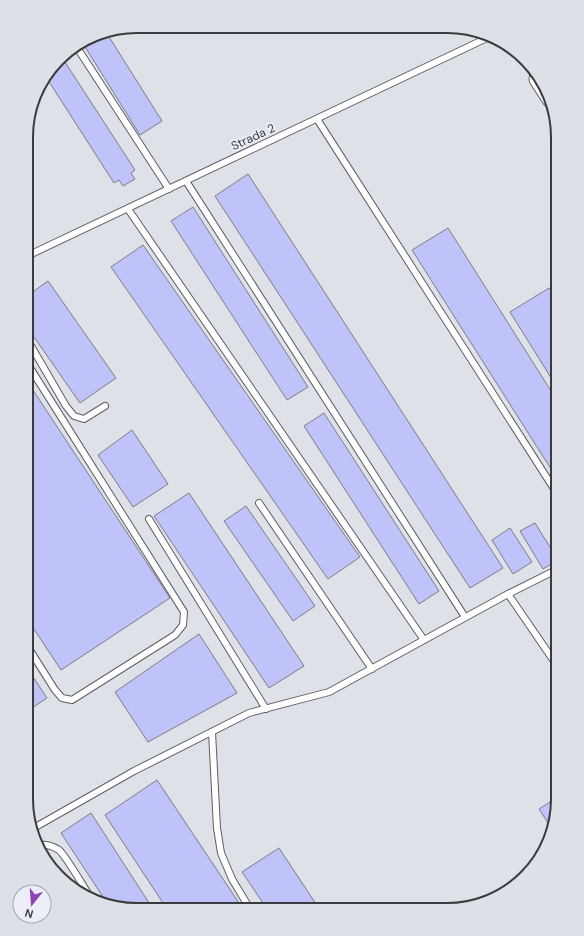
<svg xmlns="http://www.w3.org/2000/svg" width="584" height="936" font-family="'DM Sans',sans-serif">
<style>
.building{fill:#c0c2fa;stroke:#7c7d84}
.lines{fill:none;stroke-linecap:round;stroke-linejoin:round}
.lane-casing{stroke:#5c5f65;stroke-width:8}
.secondary-casing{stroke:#5c5f65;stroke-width:19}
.lane{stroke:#fff;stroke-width:6}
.secondary{stroke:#fff;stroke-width:17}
.labels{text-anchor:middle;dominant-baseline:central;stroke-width:3.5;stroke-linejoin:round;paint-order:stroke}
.street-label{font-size:12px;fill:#3a3b3e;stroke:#ebeef6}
.rim{fill:none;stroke:#3a3b3e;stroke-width:2}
</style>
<rect width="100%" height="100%" fill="#dee1e8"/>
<!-- building -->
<g class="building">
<polygon points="106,32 162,121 140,135 82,42 94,34"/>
<polygon points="61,56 135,170 131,173 135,179 123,186 119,180 114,183 46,77"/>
<polygon points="248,174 503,568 470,588 215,196"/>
<polygon points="193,207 308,387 287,400 171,221"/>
<polygon points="448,228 558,402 558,480 412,250"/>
<polygon points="143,245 360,557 328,579 111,267"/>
<polygon points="48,281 116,378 80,403 27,327 27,296"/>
<polygon points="549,288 558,303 558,389 510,312"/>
<polygon points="27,381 170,598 61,670 26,617"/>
<polygon points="324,413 439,591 419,604 304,426"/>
<polygon points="132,430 168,484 133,507 98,455"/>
<polygon points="189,493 304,666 269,688 154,516"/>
<polygon points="246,506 315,606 293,621 224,521"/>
<polygon points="535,523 558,560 543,569 520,531"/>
<polygon points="510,528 532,562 513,574 492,540"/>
<polygon points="199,634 237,693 148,742 115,692"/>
<polygon points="26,666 47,698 26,712"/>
<polygon points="157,780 243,909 167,909 105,815"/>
<polygon points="558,797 558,807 550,826 539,809"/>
<polygon points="91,813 153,909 122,909 107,903 61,833"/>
<polygon points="279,848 320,910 267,909 242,872"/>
<polygon points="47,854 67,884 45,855"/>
</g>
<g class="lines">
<!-- lane casing -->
<g class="lane-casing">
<g id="lane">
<polyline points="76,46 169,189"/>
<polyline points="317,119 558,495"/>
<polyline points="186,181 465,617"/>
<polyline points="128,209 424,640"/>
<polyline points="27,256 489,37"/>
<polyline points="27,339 66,406 74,416 84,419 105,406"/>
<polyline points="259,503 372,669"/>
<polyline points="149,519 266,709"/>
<polyline points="508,594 558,667"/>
<polyline points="26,644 55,690 62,698 72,700 175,635 183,625 184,612 27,363"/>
<polyline points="212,732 217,828 221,853 232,879 250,909"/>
<polyline points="32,829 134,771 249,713 329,692 508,594 558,569"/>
<path d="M38,846C44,843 53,846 59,850C66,856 83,886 89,895"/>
</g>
</g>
<!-- secondary casing -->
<g class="secondary-casing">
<polyline id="secondary" points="538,79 551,99"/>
</g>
<!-- lane -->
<use href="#lane" class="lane"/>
<!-- secondary -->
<use href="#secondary" class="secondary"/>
</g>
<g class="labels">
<!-- street labels -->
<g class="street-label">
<text transform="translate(253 137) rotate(-25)">Strada 2</text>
</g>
</g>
<!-- crop -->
<path d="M0 0H584V936H0ZM137 33H447A104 104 0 0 1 551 137V799A104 104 0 0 1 447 903H137A104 104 0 0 1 33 799V137A104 104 0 0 1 137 33Z" fill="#dde0e7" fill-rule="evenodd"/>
<path class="rim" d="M137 33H447A104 104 0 0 1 551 137V799A104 104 0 0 1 447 903H137A104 104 0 0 1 33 799V137A104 104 0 0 1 137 33Z"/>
<!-- north arrow -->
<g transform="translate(32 904) rotate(197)"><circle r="19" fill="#ebeef6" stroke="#a4a6ac"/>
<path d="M0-3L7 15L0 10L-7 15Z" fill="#8c43b6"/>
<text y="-6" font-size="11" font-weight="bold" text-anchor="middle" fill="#3a3b3e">N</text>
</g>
</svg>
